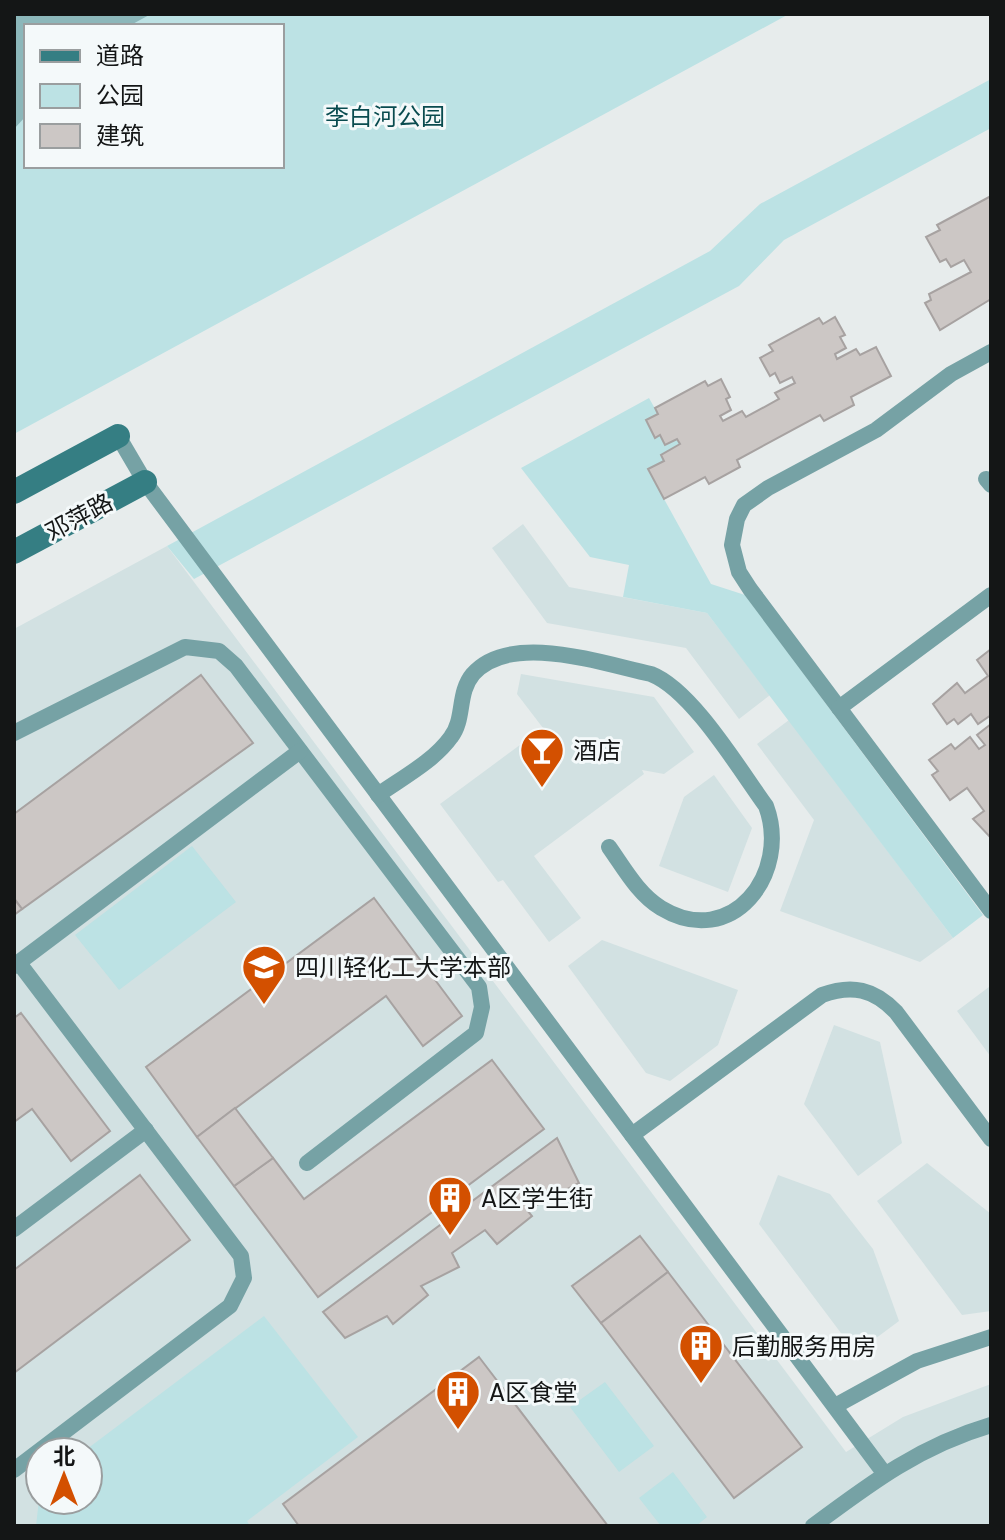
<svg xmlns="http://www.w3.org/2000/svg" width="1005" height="1540" font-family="Poppins,'Noto Sans SC',sans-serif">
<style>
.built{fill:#d2e1e2;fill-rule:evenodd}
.green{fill:#bce2e4;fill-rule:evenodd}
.water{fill:#8cb7ba}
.building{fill:#ccc7c5;stroke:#a7a2a1;stroke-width:2}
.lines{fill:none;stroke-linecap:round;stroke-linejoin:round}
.lane{stroke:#76a2a5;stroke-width:16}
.secondary{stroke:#357e83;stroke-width:24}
.labels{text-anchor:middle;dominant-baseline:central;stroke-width:6;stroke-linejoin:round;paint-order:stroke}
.park-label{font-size:24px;fill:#094b4f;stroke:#f4f9fa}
.street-label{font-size:24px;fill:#141616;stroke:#f4f9fa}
.poi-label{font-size:24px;fill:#141616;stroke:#f4f9fa;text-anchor:start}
</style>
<rect width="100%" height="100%" fill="#e7ecec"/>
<!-- built -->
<g class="built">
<polygon points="523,524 569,587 707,613 770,695 739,719 686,648 547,623 492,548"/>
<path d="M167,546L846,1452L903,1417L991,1384V1526H14V629ZM40,1452H88V1500H40Z"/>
<polygon points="521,674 654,697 694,752 664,774 642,770 644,774 534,856 581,918 549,942 503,880 498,882 440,804 543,728 517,694"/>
<polygon points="789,720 953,938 920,962 780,911 814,820 757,744"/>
<polygon points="714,775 752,828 728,892 659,866 684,797"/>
<polygon points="602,940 738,990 718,1045 670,1081 646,1073 568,966"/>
<polygon points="989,987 991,990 991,1057 957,1011"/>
<polygon points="834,1025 880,1042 902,1143 858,1176 804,1104"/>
<polygon points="927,1163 991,1214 991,1311 962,1315 877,1201"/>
<polygon points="778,1175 830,1194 873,1249 899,1321 856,1353 759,1224"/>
</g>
<!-- green -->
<g class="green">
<path d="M14,14H789L14,434ZM26,26H282V166H26Z"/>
<polygon points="991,79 991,128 784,240 739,286 194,579 167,546 710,251 760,204"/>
<polygon points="649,398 658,414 646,421 655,438 660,435 666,445 677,439 680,444 661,455 664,461 648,470 711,584 745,595 983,915 953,938 707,613 623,597 629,565 590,557 521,468"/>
<polygon points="192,846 236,902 119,990 75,935"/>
<polygon points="264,1316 358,1437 247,1521 250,1526 36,1526 40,1491 40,1500 88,1500 88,1452 83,1452"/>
<polygon points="605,1382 654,1446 619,1472 570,1407"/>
<polygon points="673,1472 707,1517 696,1526 661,1526 639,1498"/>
</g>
<!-- water -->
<polygon class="water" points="14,14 151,14 129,26 26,26 26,116 14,129"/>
<!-- building -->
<g class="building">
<polygon points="991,196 991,299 940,330 925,303 931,300 929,294 971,272 964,260 951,267 946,259 940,262 926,237 940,230 937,225"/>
<polygon points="835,317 845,335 840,337 846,348 835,354 837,359 856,349 860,355 876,347 891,376 851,397 854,405 824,421 820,415 737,460 740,467 709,484 705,477 664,499 648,469 664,461 661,455 680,444 677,439 665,445 660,435 655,438 646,420 658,414 655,408 705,381 708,386 721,379 730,397 726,399 731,410 720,416 723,421 742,411 746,417 779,399 775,393 795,383 792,377 780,383 775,373 770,376 760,358 773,351 769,345 819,318 823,324"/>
<polygon points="991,649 991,715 978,724 971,714 958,724 954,719 947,724 933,704 957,683 965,693 988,676 977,660"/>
<polygon points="201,675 253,743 22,909 14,898 14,814"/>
<polygon points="991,724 991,838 973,819 984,811 967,788 950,800 932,775 938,771 929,760 951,744 955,749 970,737 979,749 985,745 977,735"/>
<polygon points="374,898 462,1016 423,1046 386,996 197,1137 146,1067"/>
<polygon points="14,899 22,909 14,915"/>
<polygon points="21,1013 110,1131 71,1161 32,1109 14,1122 14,1018"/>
<polygon points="492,1060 544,1129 318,1297 234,1186 273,1158 304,1199"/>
<polygon points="235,1108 273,1158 234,1186 197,1137"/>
<polygon points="557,1138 579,1183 527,1210 532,1216 497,1244 485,1230 452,1253 459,1267 421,1286 428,1295 393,1324 387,1316 345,1338 323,1312"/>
<polygon points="140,1175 190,1240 14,1373 14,1270"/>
<polygon points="640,1236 668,1272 601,1323 572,1286"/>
<polygon points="668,1272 802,1447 734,1498 601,1323"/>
<polygon points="479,1357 608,1526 299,1526 283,1504"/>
</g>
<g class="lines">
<!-- lane -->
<g class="lane">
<polyline points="991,352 951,374 876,430 768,488 744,505 737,519 732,545 739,572 750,589 991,911"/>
<polyline points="118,436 145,482 884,1473"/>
<polyline points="986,479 991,485"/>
<polyline points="839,708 991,595"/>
<polyline points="14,733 185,647 219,651 236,666 479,987 482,1007 476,1033 307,1163"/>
<path d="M378,795C402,778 434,761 451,737C465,719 457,693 473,674C511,631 603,664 651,674C692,690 739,769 766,806C791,873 732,951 661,908C638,894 624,868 609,847"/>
<polyline points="14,966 300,751"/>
<path d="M632,1135L822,995C852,984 874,989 896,1012L991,1139"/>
<polyline points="14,1229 146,1130"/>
<polyline points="835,1406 917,1361 991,1337"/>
<polyline points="14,1470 230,1306 244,1278 241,1256 19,963"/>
<path d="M813,1526C872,1482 920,1446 991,1425"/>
</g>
<!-- secondary -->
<g class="secondary">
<polyline points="14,492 118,436"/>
<polyline points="14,552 145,482"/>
</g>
</g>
<!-- icons -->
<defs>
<g id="bar-pin" transform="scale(2.3)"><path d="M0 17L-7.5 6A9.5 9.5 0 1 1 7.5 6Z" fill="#d35000" stroke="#f4f9fa"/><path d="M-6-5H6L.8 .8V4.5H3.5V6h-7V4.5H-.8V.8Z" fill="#fff"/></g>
<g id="university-pin" transform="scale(2.3)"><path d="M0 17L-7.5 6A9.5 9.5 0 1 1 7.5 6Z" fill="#d35000" stroke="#f4f9fa"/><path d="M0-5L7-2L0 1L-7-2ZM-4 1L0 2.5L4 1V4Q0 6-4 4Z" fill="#fff"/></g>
<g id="building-pin" transform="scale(2.3)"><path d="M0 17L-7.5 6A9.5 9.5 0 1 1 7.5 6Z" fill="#d35000" stroke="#f4f9fa"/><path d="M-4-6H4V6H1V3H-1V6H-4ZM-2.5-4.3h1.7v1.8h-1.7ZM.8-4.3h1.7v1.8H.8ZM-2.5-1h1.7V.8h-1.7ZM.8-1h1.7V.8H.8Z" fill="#fff"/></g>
</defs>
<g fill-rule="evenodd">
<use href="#bar-pin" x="542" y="750"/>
<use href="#university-pin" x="264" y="967"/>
<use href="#building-pin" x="450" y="1198"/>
<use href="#building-pin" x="701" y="1346"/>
<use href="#building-pin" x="458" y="1392"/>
</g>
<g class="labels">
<!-- park labels -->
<g class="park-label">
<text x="385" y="116">李白河公园</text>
</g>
<!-- street labels -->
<g class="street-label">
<text transform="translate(79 517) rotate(-28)">邓萍路</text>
</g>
<!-- poi labels -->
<g class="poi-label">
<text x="573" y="750">酒店</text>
<text x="295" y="967">四川轻化工大学本部</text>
<text x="481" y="1198">A区学生街</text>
<text x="732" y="1346">后勤服务用房</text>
<text x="489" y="1392">A区食堂</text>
</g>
</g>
<!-- border -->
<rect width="1005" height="1540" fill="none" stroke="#141616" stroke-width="32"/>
<!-- legend -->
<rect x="24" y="24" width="260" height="144" fill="#f4f9fa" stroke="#9a9e9f" stroke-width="2"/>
<rect x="40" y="50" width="40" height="12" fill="#357e83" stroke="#9a9e9f" stroke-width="2"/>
<text x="96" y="64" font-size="24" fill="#141616">道路</text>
<rect x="40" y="84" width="40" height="24" fill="#bce2e4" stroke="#9a9e9f" stroke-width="2"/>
<text x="96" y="104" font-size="24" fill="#141616">公园</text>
<rect x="40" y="124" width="40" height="24" fill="#ccc7c5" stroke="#9a9e9f" stroke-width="2"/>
<text x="96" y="144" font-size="24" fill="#141616">建筑</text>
<!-- north arrow -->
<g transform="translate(64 1476)"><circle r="38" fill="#f4f9fa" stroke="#9a9e9f" stroke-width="2"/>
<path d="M0-6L14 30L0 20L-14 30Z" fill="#d35000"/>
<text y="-12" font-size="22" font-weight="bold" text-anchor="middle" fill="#141616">北</text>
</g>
</svg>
